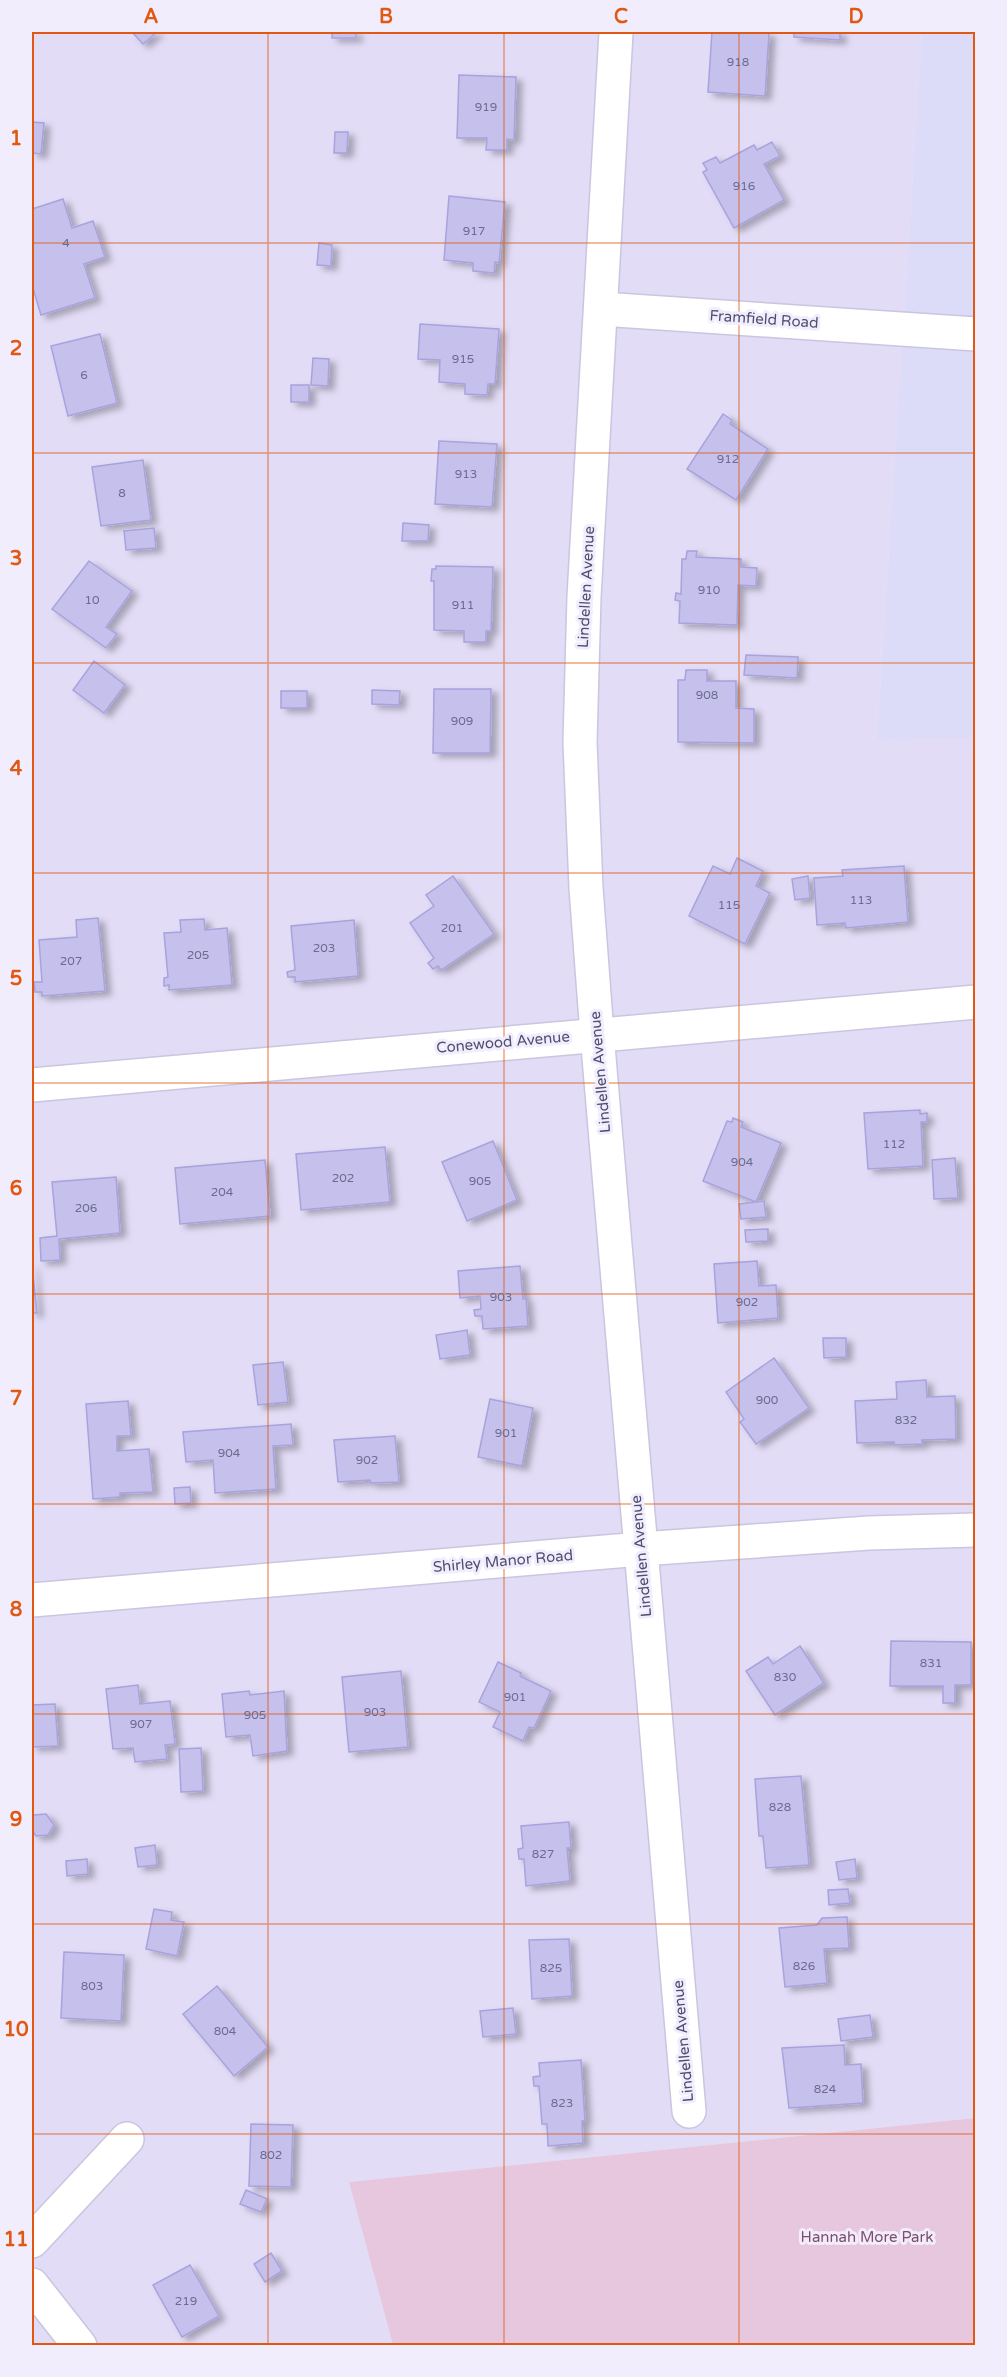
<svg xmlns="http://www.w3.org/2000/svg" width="1007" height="2377" font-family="'Varela Round',sans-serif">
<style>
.residential{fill:#e2dcf6}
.commercial{fill:#dcdcf9}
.green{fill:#e6c7dd}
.building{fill:#c5c1ec;stroke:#a7a3dd;stroke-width:1.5;filter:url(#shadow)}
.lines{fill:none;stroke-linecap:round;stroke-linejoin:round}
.minor-casing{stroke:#c9c6e0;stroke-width:36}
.minor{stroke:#fff;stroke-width:33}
.grid{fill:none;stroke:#e05811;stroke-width:1.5;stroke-opacity:0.55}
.labels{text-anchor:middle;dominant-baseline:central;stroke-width:6;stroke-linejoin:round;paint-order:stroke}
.number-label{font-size:12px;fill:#6c6b8f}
.street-label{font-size:15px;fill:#4f4e70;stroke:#f1edfd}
.park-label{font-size:15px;fill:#804d6d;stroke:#f1edfd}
.neatline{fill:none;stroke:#e05811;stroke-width:2}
.grid-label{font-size:20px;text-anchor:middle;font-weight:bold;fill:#e05811}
</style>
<defs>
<filter id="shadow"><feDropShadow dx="6" dy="4" stdDeviation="3" flood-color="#0004"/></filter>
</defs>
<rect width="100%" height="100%" fill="#ece7fa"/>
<!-- residential -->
<polygon class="residential" points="32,32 922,32 877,740 975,736 975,2118 349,2182 393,2345 32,2346"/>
<!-- commercial -->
<polygon class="commercial" points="922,32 975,32 975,737 877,740"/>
<!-- green -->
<polygon class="green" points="975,2118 975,2345 393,2345 349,2182"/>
<!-- building -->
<g class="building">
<polygon points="132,32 157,32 143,44"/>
<rect x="332" y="32" width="24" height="6"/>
<polygon points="712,32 769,33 765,96 708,92"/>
<polygon points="794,32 840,32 840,40 794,37"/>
<polygon points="459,75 516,77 514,140 507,139 507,150 486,150 487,138 457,138"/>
<polygon points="32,122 44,123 41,154 32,153"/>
<polygon points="335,132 348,132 347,153 334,153"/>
<polygon points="772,142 780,156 764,164 784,200 734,228 703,172 707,170 703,163 716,157 720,163 754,145 757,150"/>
<polygon points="449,196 505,202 499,263 495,262 494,273 473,271 473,263 444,260"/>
<polygon points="63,199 72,228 93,221 105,257 84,264 95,298 41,315 32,285 32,209"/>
<polygon points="319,243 332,245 331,266 317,265"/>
<polygon points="420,324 499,329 495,384 488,384 487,395 465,394 465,384 439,382 440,360 418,359"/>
<polygon points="100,334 117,403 68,416 51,346"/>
<polygon points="313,358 329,359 328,386 311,385"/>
<rect x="291" y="385" width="18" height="17"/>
<polygon points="723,414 732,420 730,424 768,449 736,500 687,469"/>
<polygon points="439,441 497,444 492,507 435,504"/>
<polygon points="143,460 151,520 101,526 92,467"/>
<polygon points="403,523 429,525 428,541 402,541"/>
<polygon points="154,528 156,548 126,550 124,531"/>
<polygon points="687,551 697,551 696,557 741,559 741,567 757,568 756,586 738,585 737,625 679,623 680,601 675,600 676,593 681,594 682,559 686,559"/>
<polygon points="89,561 132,591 106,627 117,634 106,648 52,609"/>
<polygon points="436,566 493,567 491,631 486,631 486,642 464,642 464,631 434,630 434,581 431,581 432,569 436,569"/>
<polygon points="746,655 798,657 797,678 744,675"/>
<polygon points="94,661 125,685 104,713 73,690"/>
<polygon points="686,670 707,670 707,681 736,681 736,708 754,709 754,743 678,742 678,680 685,680"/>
<polygon points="434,689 491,689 490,753 433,753"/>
<polygon points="372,690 400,691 399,705 372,704"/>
<rect x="281" y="691" width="26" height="17"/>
<polygon points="737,858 763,871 756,886 770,893 745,944 689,916 713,866 730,874"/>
<polygon points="904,866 908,922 846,928 845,923 817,925 814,878 843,876 842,870"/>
<polygon points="453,876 494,934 441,970 438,966 433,969 428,963 434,958 410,923 434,906 426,895"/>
<polygon points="808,876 810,898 795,900 792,879"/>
<polygon points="98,918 105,991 42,996 42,992 35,992 34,982 42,982 39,940 77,937 76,920"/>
<polygon points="204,919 205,930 227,928 232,985 169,990 169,985 164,986 164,978 168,977 164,933 181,932 180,920"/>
<polygon points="354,920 358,976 295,982 295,977 288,977 287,972 295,970 291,926"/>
<polygon points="920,1110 920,1114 927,1113 927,1122 921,1122 923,1166 868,1169 864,1113"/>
<polygon points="733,1118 743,1122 741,1127 781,1143 756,1202 703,1181 727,1121 732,1122"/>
<polygon points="493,1141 517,1200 467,1221 442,1162"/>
<polygon points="385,1147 390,1202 301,1210 296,1154"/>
<polygon points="955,1158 958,1198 934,1199 932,1160"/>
<polygon points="265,1160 270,1216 180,1224 175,1168"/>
<polygon points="116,1177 120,1233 59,1239 60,1260 41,1261 40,1238 57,1236 52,1182"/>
<polygon points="764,1201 766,1217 741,1219 739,1204"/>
<polygon points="768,1229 768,1241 746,1242 745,1230"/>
<polygon points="757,1261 759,1286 776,1285 778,1318 718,1323 714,1264"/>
<polygon points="32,1264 37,1313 32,1313"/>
<polygon points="520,1266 523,1299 526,1298 528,1326 483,1329 482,1316 475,1316 474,1310 481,1309 480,1296 460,1298 458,1271"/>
<polygon points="467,1330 470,1355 440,1359 436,1335"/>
<polygon points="823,1338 846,1338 846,1357 824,1358"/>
<polygon points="774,1358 809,1408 756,1444 740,1422 744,1419 726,1392"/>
<polygon points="283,1362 288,1402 258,1405 253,1365"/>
<polygon points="926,1380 927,1397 955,1396 956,1439 922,1440 922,1444 894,1445 894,1442 857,1443 855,1401 897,1399 896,1382"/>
<polygon points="490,1399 533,1408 522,1466 478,1457"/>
<polygon points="128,1401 131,1436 117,1436 117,1451 149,1449 153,1492 120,1493 120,1497 93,1499 86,1404"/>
<polygon points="291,1424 293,1445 273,1446 276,1489 215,1493 213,1460 186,1462 183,1432"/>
<polygon points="395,1436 399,1482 371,1483 370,1480 338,1482 334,1440"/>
<polygon points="190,1487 191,1503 175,1504 174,1488"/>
<polygon points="891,1641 971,1642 971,1685 955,1685 955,1703 943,1703 943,1686 890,1686"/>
<polygon points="800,1646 824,1683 775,1715 746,1671 768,1657 773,1664"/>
<polygon points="498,1662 521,1673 520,1676 551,1691 534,1728 529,1727 523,1741 493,1727 500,1712 479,1702"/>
<polygon points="401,1671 408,1747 349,1752 342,1677"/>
<polygon points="138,1685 140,1704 170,1701 175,1744 165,1745 167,1759 135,1762 133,1748 113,1749 106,1689"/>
<polygon points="249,1691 250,1695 284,1691 287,1751 253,1756 250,1735 226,1737 222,1694"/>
<polygon points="55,1704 58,1746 32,1747 32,1705"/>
<polygon points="201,1748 203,1791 181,1792 179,1749"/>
<polygon points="801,1776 809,1865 766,1868 763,1836 759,1836 755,1779"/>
<polygon points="46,1814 54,1825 48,1835 36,1836 32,1830 32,1820 34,1815"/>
<polygon points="569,1822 571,1848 567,1848 570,1881 526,1886 524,1859 519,1859 518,1849 523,1848 521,1826"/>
<polygon points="155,1845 157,1865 138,1867 135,1848"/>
<polygon points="87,1859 88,1874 67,1876 66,1861"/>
<polygon points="855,1859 857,1878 839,1880 836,1862"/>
<polygon points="848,1889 850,1903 829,1905 828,1890"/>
<polygon points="154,1909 172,1912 171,1920 184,1922 177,1956 146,1949"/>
<polygon points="847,1917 849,1948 824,1949 827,1983 785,1987 779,1928 817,1925 822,1918"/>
<polygon points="569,1939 572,1996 532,1999 529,1940"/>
<polygon points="64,1952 124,1955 121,2021 61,2018"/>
<polygon points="217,1986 268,2047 234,2076 183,2014"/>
<polygon points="513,2008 516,2034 483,2037 480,2011"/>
<polygon points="870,2015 873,2037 841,2041 838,2019"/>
<polygon points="844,2045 845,2065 861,2064 863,2103 789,2108 782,2048"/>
<polygon points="581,2060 585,2121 582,2121 583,2143 548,2146 547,2124 542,2124 539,2086 534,2086 533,2077 540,2076 539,2063"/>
<polygon points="251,2124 293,2125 291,2187 249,2186"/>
<polygon points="246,2190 267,2199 261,2212 240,2204"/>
<polygon points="271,2253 282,2271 265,2282 254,2264"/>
<polygon points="190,2265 219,2316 182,2337 153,2285"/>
</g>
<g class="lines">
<!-- minor casing -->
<g class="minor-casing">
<g id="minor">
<polyline points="616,32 584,597 580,742 586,888 597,1034 689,2111"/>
<polyline points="601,309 976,334"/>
<polyline points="32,1085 976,1002"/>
<polyline points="32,1600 641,1549 869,1533 976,1530"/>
<polyline points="32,2241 127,2139"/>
<polyline points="32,2285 80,2346"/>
</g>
</g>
<!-- minor -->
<use href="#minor" class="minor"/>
</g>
<!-- grid -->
<path class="grid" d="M268,32V2346M504,32V2346M739,32V2346M32,243H976M32,453H976M32,663H976M32,873H976M32,1083H976M32,1294H976M32,1504H976M32,1714H976M32,1924H976M32,2134H976"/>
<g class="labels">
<!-- number labels -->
<g class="number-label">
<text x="738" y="62">918</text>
<text x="486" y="107">919</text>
<text x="744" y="186">916</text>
<text x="474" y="231">917</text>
<text x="66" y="243">4</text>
<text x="463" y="359">915</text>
<text x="84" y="375">6</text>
<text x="728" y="459">912</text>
<text x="466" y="474">913</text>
<text x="122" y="493">8</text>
<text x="709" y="590">910</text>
<text x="92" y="600">10</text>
<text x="463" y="605">911</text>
<text x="707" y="695">908</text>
<text x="462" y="721">909</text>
<text x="861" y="900">113</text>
<text x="729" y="905">115</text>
<text x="452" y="928">201</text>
<text x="324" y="948">203</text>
<text x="198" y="955">205</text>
<text x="71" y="961">207</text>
<text x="894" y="1144">112</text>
<text x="742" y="1162">904</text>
<text x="343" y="1178">202</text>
<text x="480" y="1181">905</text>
<text x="222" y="1192">204</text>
<text x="86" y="1208">206</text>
<text x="501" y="1297">903</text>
<text x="747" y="1302">902</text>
<text x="767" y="1400">900</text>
<text x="906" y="1420">832</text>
<text x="506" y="1433">901</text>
<text x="229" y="1453">904</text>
<text x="367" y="1460">902</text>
<text x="931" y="1663">831</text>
<text x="785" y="1677">830</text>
<text x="515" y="1697">901</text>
<text x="375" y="1712">903</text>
<text x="255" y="1715">905</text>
<text x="141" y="1724">907</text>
<text x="780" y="1807">828</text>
<text x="543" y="1854">827</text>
<text x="804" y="1966">826</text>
<text x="551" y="1968">825</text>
<text x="92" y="1986">803</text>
<text x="225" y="2031">804</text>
<text x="825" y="2089">824</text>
<text x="562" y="2103">823</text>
<text x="271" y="2155">802</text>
<text x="186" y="2301">219</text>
</g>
<!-- street labels -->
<g class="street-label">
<text transform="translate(764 319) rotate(4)">Framfield Road</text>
<text transform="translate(586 587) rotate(-87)">Lindellen Avenue</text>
<text transform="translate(503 1042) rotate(-5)">Conewood Avenue</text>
<text transform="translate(600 1072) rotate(-95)">Lindellen Avenue</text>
<text transform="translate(641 1556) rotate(-95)">Lindellen Avenue</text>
<text transform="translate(503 1561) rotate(-5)">Shirley Manor Road</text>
<text transform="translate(683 2041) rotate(-95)">Lindellen Avenue</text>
</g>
<!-- park labels -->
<g class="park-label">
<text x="867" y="2237">Hannah More Park</text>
</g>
</g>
<!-- border -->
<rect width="1007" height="2377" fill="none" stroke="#f1edfd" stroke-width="66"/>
<rect x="33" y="33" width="941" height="2311" class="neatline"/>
<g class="grid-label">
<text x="151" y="23">A</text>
<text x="386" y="23">B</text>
<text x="621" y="23">C</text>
<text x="856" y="23">D</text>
<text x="16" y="145">1</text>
<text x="16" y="355">2</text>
<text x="16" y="565">3</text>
<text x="16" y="775">4</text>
<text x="16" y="985">5</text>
<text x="16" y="1195">6</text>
<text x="16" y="1405">7</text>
<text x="16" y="1616">8</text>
<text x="16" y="1826">9</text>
<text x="16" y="2036">10</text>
<text x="16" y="2246">11</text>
</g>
</svg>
